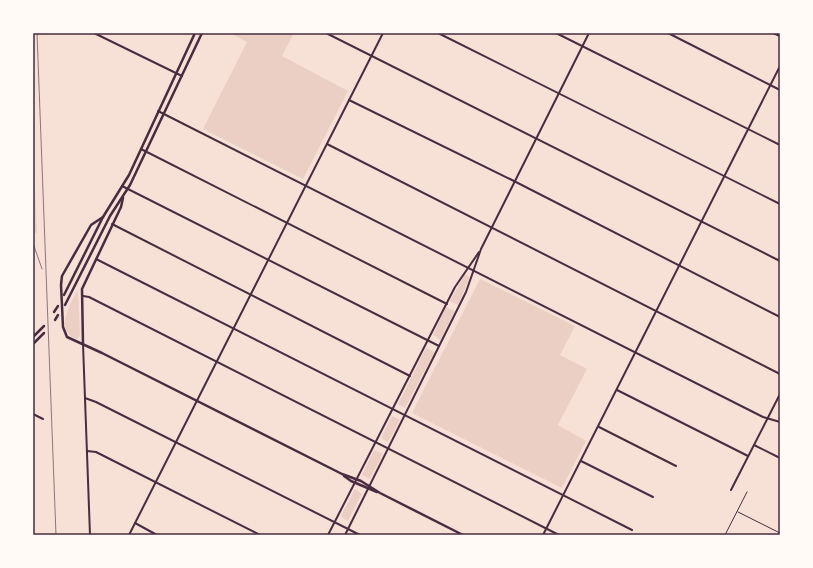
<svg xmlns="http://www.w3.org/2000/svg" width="813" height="568" font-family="Literata,serif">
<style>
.green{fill:#ebcfc5}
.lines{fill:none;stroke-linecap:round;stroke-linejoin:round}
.service{stroke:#4a2c40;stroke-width:1}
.minor{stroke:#4a2c40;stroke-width:2}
.tertiary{stroke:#4a2c40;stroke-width:2.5}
.secondary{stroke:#4a2c40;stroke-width:2.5}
.rail{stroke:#8f747c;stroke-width:1}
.neatline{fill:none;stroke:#4a2c40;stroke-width:1.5}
</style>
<rect width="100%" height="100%" fill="#f7e1d7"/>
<!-- green -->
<g class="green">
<polygon points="235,33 294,33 282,56 348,91 303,179 203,129 247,42 234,35"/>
<polygon points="33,141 37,234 33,230"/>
<polygon points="465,274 470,277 458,305 450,301"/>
<polygon points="480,279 575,326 560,355 587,369 558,425 586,441 562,488 412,413"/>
<path d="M78,289L80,335L77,339C53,331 71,303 78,289Z"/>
<polygon points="446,307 455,311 440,340 433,335"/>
<polygon points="426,348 434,352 434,353 405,408 398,404"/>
<polygon points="392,416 400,420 388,442 381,438"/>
<polygon points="374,450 383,454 370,479 362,475"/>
<polygon points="355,489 362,494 348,521 341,516"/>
</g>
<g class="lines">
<!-- service -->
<g class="service">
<polyline points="738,512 780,533"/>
<polyline points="725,535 747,492"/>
</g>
<!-- minor -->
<g class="minor">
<polyline points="94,33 182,76"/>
<polyline points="326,33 780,261"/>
<polyline points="438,33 780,204"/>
<polyline points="556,33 780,145"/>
<polyline points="668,33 780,90"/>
<polyline points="773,33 780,36"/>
<polyline points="349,100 510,179 780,317"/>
<polyline points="158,111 763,417 780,422"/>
<polyline points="327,144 780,374"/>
<polyline points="141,149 447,304"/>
<polyline points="122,186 439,346"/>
<polyline points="112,224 410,376"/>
<polyline points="96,259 632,530"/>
<polyline points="83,296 89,297 559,535"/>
<polyline points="83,344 90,535"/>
<polyline points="617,390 748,456"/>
<polyline points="85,398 96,402 360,535"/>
<polyline points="33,414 43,419"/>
<polyline points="599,427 676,466"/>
<polyline points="754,445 780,458"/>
<polyline points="87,451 96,452 260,535"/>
<polyline points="581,461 653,497"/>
<polyline points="731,490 780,394"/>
<polyline points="135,523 157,535"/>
<polyline points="129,535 383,33"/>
<polyline points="328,535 455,287 479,252"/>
<polyline points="345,535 466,292 481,249 589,33"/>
<polyline points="543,535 780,66"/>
</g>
<!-- tertiary -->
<g class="tertiary">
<polyline points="103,217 91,225 62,276 61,285 63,327 67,337 102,353 342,474 361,481 380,493 463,535"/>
<polyline points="83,344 82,289 121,207 123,198"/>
<polyline points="344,476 351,481 377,492"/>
</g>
<!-- secondary -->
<g class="secondary">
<polyline points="64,295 103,217 129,175 195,33"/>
<polyline points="65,305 110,216 130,185 202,33"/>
<polyline points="54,312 58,306"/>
<polyline points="55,320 58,315"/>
<polyline points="33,337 44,326"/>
<polyline points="33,344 44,333"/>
</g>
<!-- rail -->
<g class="rail">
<polyline points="37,33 56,535"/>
<polyline points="33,243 42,269"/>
</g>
</g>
<!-- border -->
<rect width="813" height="568" fill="none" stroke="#fffaf5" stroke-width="68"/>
<rect x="34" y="34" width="745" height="500" class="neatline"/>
</svg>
